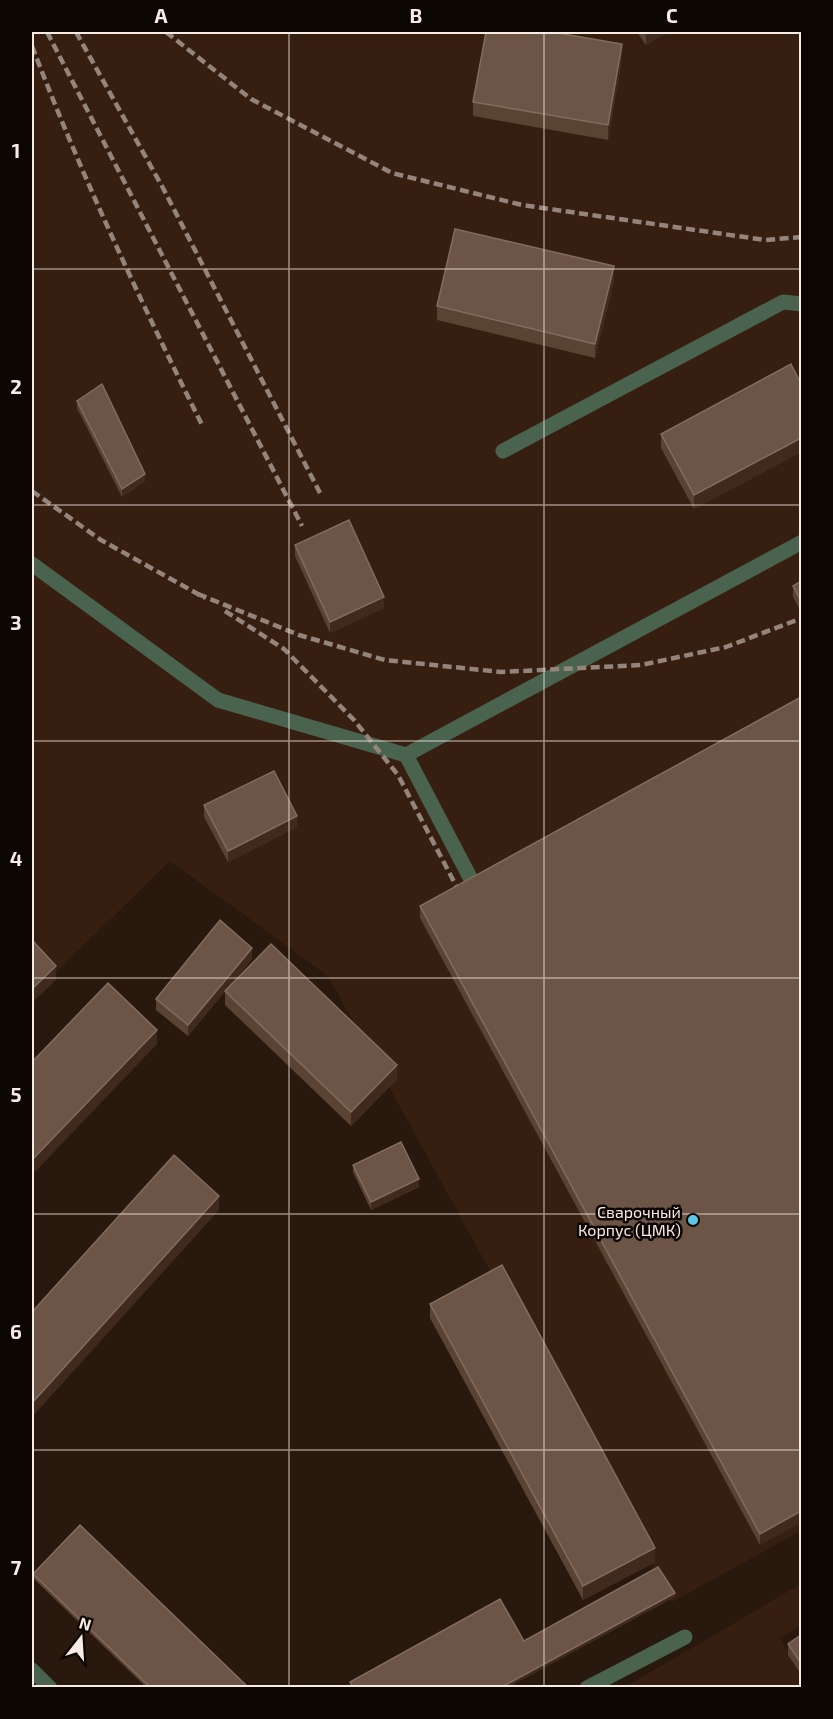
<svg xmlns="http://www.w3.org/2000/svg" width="833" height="1719" font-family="'Exo 2',sans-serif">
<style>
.built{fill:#361f10}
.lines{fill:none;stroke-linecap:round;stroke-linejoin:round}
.minor{stroke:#4a634e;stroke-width:15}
.rail{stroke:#94857c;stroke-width:4.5;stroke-dasharray:9 4.5;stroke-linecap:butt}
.wall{fill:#5b4334}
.shaded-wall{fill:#402a1d}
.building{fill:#6c5547;stroke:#826c60;stroke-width:1.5}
.grid{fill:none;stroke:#f8ebe4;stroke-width:1.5;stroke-opacity:0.55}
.poi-dot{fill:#5bc7e7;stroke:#0c0603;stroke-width:2}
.labels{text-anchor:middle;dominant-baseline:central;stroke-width:5;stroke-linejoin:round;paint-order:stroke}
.poi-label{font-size:16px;fill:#f8ebe4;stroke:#0c0603;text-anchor:end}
.neatline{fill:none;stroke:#f8ebe4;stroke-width:2}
.grid-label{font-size:20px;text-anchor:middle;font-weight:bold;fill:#f8ebe4}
</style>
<rect width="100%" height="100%" fill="#29180d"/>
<!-- built -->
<g class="built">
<polygon points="32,32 801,32 801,1531 672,1602 328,976 170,861 32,996"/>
<polygon points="801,1584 801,1625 780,1638 801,1674 801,1687 625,1687"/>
</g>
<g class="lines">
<!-- minor -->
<g class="minor">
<polyline points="503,451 783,302 802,304"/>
<polyline points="32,564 218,700 406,755 802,542"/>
<polyline points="406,755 475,887"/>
<polyline points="32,1670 50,1688"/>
<polyline points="587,1688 685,1637"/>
</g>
<!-- rail -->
<g class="rail">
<polyline points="47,32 302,526"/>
<polyline points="76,32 163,188 320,493"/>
<polyline points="166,32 251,99 392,173 522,205 765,240 802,237"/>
<path d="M32,46C82,177 141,302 203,427"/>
<polyline points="32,491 101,540 205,598"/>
<polyline points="198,594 299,635 385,660 501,672 641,665 726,647 802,618"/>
<polyline points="225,611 284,649 354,720 398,775 461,895"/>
</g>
</g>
<!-- wall -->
<g class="wall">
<polygon points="637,32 668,32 646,45"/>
<polygon points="622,58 608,140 473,116 473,102"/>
<polygon points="614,281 595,358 437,320 437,306"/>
<polygon points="801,384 801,452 694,509 661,448 661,434"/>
<polygon points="77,401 145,481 122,497 77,408"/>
<polygon points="295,545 384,608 330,633 295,556"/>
<polygon points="801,581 801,612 793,597 793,586"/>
<polygon points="801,697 760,1545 420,918 420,906"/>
<polygon points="204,805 297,827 228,862 204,817"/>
<polygon points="252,959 227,989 397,1079 351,1126 225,1005 225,991 188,1036 156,1010 156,999"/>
<polygon points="353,1165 419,1187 371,1210 353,1172"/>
<polygon points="430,1304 655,1562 583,1600 430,1318"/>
<polygon points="33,1574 249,1688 147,1688 33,1578"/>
<polygon points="801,1635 801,1674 788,1655 788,1644"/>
</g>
<!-- shaded-wall -->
<g class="shaded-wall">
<polygon points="650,32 668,32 646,45 646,34"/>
<polygon points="622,44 622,58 608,140 608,125"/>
<polygon points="614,266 614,281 595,358 595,344"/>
<polygon points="801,438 801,452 694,509 694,495"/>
<polygon points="145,474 145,481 122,497 122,489"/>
<polygon points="384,597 384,608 330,633 330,622"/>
<polygon points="297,816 297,827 228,862 228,851"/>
<polygon points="252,948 252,959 188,1036 188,1025"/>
<polygon points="56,966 56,980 32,1003 32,989"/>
<polygon points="157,1030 157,1044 32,1175 32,1160"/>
<polygon points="397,1065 397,1079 351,1126 351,1112"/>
<polygon points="419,1179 419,1187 371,1210 371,1202"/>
<polygon points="219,1196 219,1210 32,1417 32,1403"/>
<polygon points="801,1511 801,1523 760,1545 760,1534"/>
<polygon points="655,1548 655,1562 583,1600 583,1586"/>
<polygon points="675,1593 675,1597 507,1688 500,1688"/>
</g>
<!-- building -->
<g class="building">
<polygon points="486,32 552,32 622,44 608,125 473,102"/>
<polygon points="455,229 614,266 595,344 437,306"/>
<polygon points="791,364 801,384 801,438 694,495 661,434"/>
<polygon points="102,384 145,474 122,489 77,401"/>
<polygon points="349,520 384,597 330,622 295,545"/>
<polygon points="801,581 801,601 793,586"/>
<polygon points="801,697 801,1511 760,1534 420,906"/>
<polygon points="274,771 297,816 228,851 204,805"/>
<polygon points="220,920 252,948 188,1025 156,999"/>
<polygon points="32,940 56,966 32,989"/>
<polygon points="271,944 397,1065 351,1112 225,991"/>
<polygon points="108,983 157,1030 32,1160 32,1062"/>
<polygon points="401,1142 419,1179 371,1202 353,1165"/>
<polygon points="174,1155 219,1196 32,1403 32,1312"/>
<polygon points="502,1265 655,1548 583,1586 430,1304"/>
<polygon points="80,1525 249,1688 151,1688 33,1574"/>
<polygon points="658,1567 675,1593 500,1688 353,1688 350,1682 500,1599 524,1641"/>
<polygon points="801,1635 801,1663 788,1644"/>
</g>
<!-- grid -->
<path class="grid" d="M289,32V1688M544,32V1688M32,269H802M32,505H802M32,741H802M32,978H802M32,1214H802M32,1450H802"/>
<!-- markers -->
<circle class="poi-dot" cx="693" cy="1220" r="6"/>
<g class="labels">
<!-- poi labels -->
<g class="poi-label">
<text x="681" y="1211">Сварочный<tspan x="681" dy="18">Корпус (ЦМК)</tspan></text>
</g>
</g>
<!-- border -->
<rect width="833" height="1719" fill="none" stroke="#0c0603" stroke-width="66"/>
<!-- north arrow -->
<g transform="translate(81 1638) rotate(17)" stroke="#0c0603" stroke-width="4.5" paint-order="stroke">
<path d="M0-4.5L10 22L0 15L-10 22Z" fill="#f8ebe4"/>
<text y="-9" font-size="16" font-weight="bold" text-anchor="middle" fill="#f8ebe4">N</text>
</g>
<rect x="33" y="33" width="767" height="1653" class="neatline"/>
<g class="grid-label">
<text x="161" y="23">A</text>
<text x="416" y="23">B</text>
<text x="672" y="23">C</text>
<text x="16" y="158">1</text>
<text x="16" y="394">2</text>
<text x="16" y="630">3</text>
<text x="16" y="866">4</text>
<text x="16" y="1102">5</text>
<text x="16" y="1339">6</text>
<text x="16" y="1575">7</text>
</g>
</svg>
